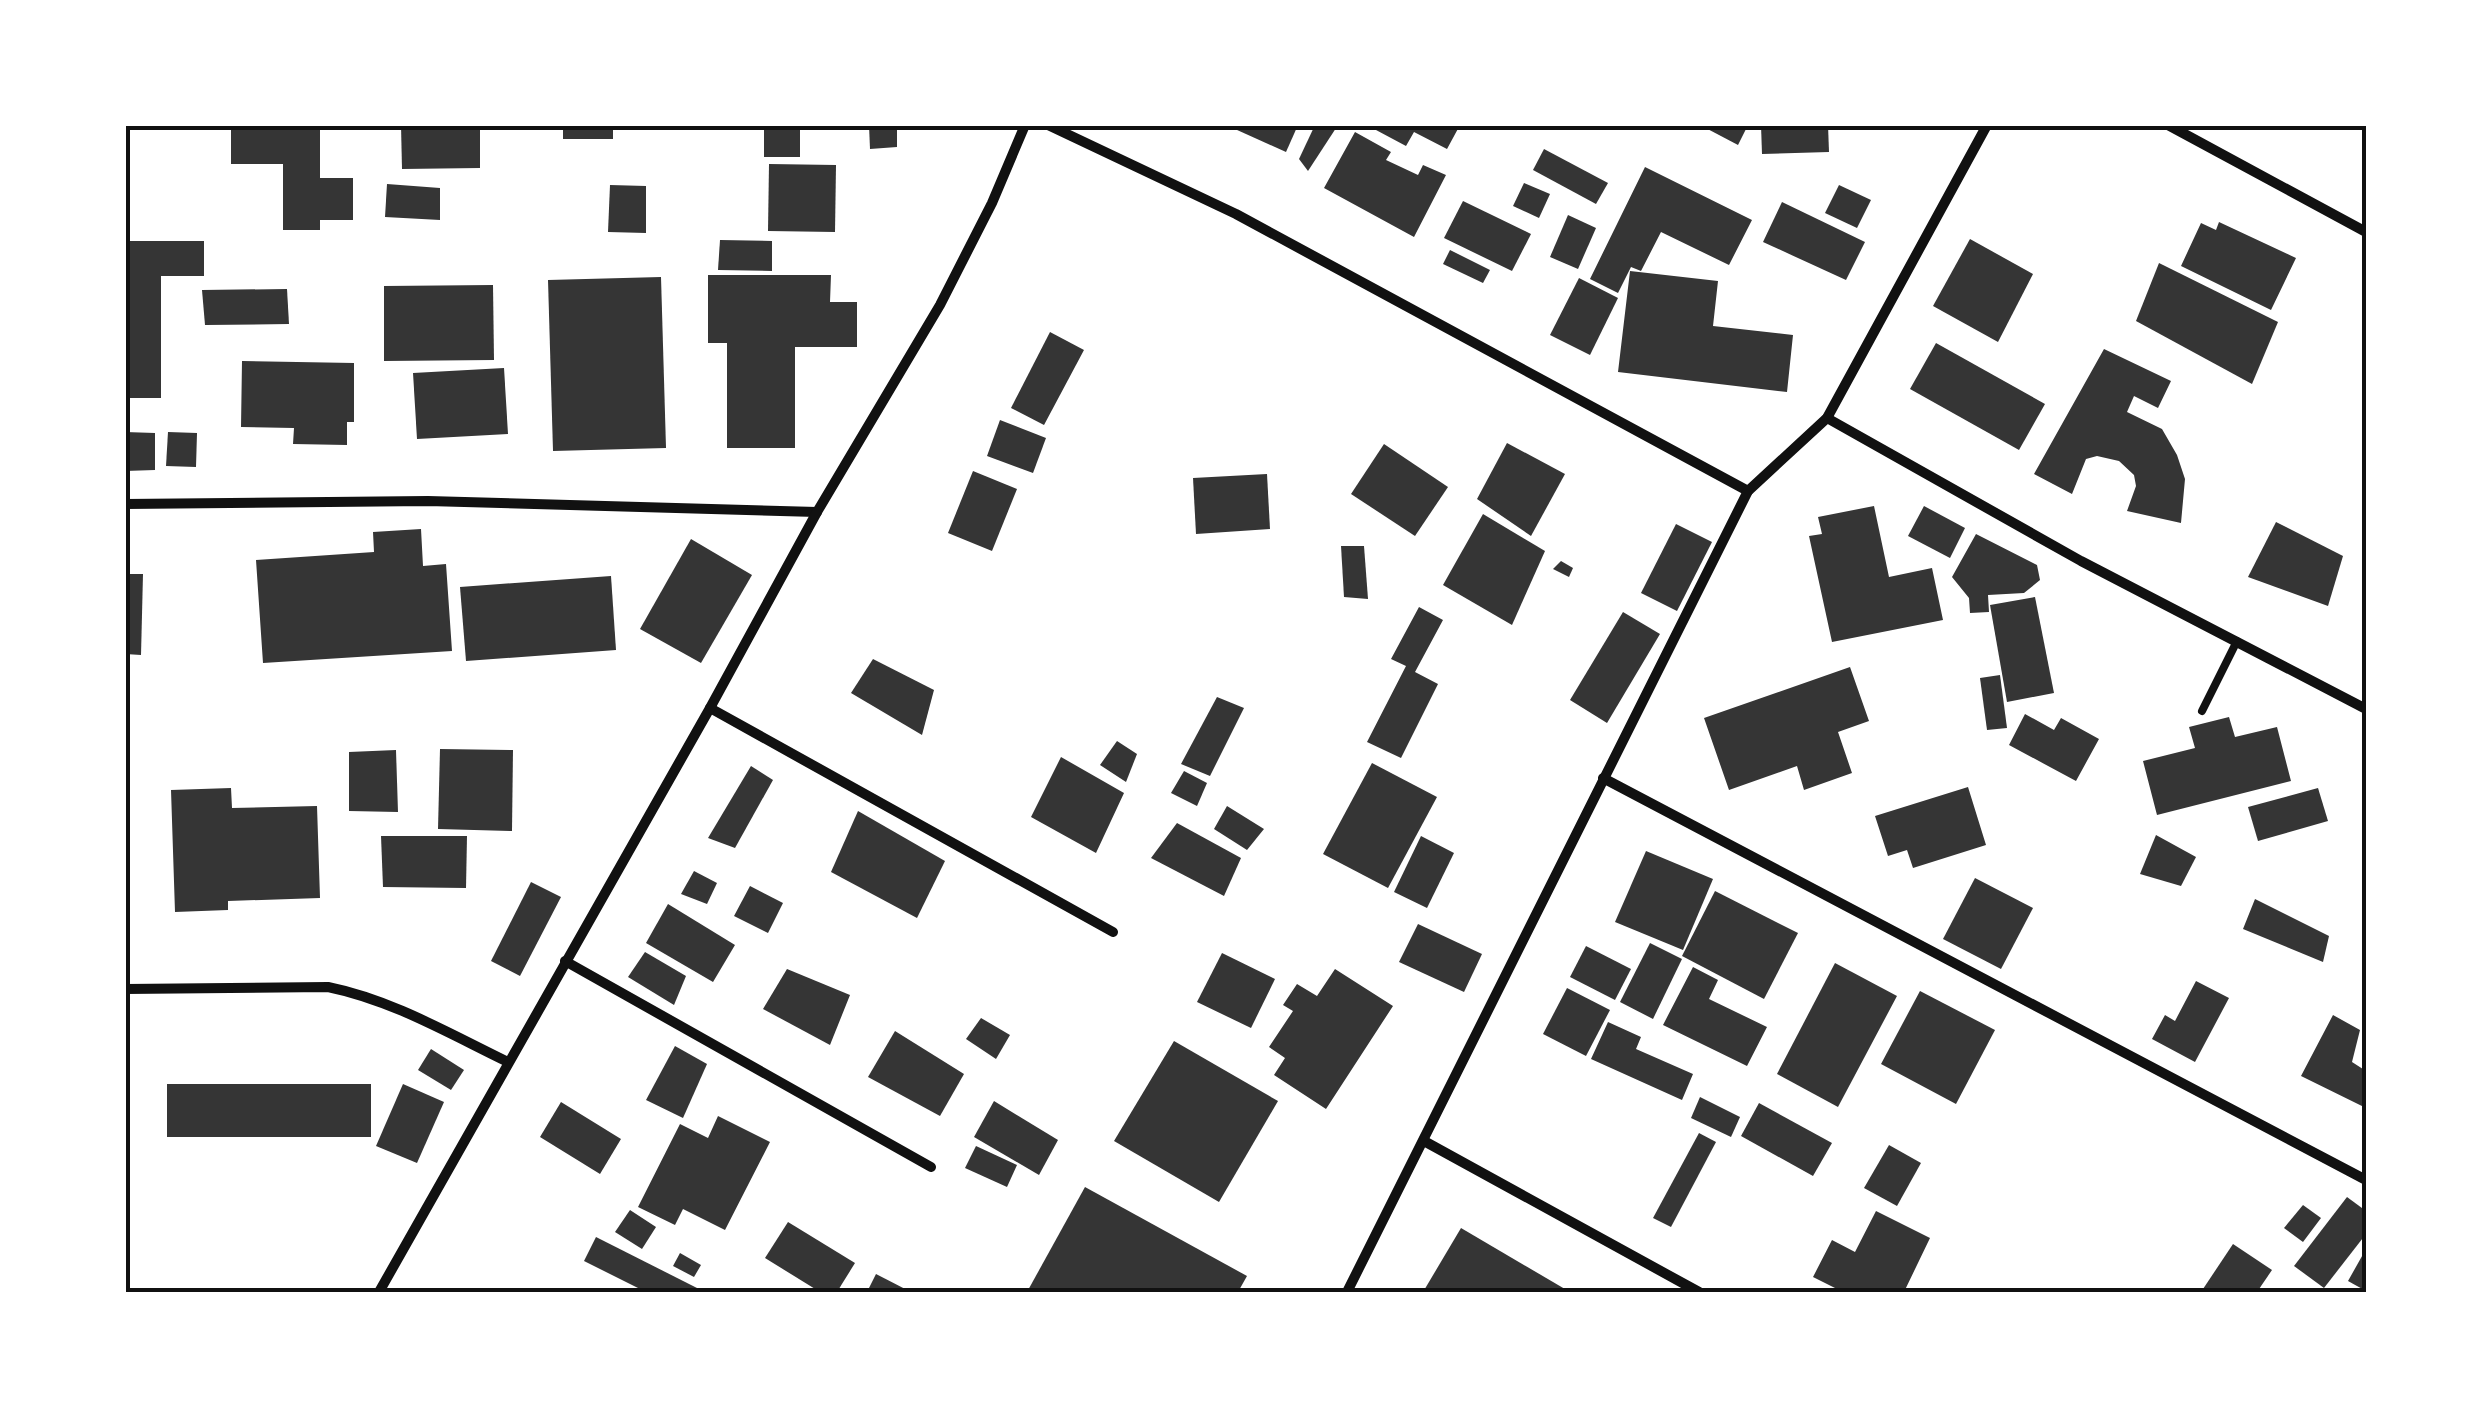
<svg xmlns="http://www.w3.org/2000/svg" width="2491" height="1417" font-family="Figtree,sans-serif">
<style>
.building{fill:#353535}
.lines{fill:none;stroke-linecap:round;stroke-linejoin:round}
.service{stroke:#111;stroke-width:8}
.minor{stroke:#111;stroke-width:10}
.neatline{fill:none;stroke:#111;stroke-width:4}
</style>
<rect width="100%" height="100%" fill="#fff"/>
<!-- building -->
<g class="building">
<polygon points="231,125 320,125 320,178 353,178 353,220 320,220 320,230 283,230 283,164 231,164"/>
<polygon points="401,125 480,125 480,168 402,169"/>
<rect x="563" y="125" width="50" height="14"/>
<rect x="764" y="125" width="36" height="32"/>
<polygon points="869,125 897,125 897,147 870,149"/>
<polygon points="1226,125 1298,125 1286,152"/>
<polygon points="1315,125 1338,125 1308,171 1299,159"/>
<polygon points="1379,125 1460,125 1447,149 1414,132 1406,146 1376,130"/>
<polygon points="1700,125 1748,125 1738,145"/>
<polygon points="1761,125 1828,125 1829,152 1762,154"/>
<polygon points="1355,132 1391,152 1386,160 1418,175 1423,165 1446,175 1414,237 1324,188"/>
<polygon points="1544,149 1608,183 1596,204 1533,170"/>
<polygon points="769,164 836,165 835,232 768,231"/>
<polygon points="1645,167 1752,220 1729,265 1661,232 1641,271 1631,267 1618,293 1590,279"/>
<polygon points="1524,183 1550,194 1539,218 1513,206"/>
<polygon points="387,184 440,188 440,220 385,217"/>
<polygon points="610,185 646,186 646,233 608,232"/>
<polygon points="1839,185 1871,200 1857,228 1825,213"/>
<polygon points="1463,201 1531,234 1512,271 1444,238"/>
<polygon points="1782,202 1865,242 1846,280 1763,242"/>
<polygon points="1568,215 1596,228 1578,269 1550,257"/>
<polygon points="2219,222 2296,258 2271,310 2181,266 2201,223 2216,230"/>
<polygon points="1970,239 2033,274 1998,342 1933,306"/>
<polygon points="720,240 772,241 772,271 718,270"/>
<polygon points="125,241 204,241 204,276 161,276 161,398 125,398"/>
<polygon points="1450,250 1490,270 1483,283 1443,264"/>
<polygon points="2159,263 2278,322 2252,384 2136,321"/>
<polygon points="1630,271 1718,281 1713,326 1793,335 1787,392 1618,372"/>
<polygon points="708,275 831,275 830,302 857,302 857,347 795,347 795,448 727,448 727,343 708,343"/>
<polygon points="661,277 666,448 553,451 548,280"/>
<polygon points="1579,278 1618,298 1590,355 1550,335"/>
<polygon points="493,285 494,360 384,361 384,286"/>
<polygon points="287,289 289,324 205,325 202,290"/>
<polygon points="1050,332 1084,350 1044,425 1011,408"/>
<polygon points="1936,343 2045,404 2019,450 1910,389"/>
<polygon points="2104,349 2171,381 2158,408 2134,396 2127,412 2162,429 2177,455 2185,479 2181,523 2127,511 2136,486 2134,475 2119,461 2097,456 2086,459 2072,494 2034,474"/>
<polygon points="242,361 354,363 354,422 347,422 347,445 293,444 294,428 241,427"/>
<polygon points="504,368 508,434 417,439 413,373"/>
<polygon points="1000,420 1046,438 1033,473 987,456"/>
<polygon points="125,432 155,433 155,470 125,471"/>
<polygon points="168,432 197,433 196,467 166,466"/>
<polygon points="1507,443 1565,474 1531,536 1477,499"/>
<polygon points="1384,444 1448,487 1415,536 1351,494"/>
<polygon points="973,471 1017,489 992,551 948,533"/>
<polygon points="1267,474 1270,529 1196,534 1193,478"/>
<polygon points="1874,506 1889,577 1932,568 1943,620 1832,642 1809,536 1822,534 1818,517"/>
<polygon points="1924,506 1965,528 1950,558 1908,536"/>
<polygon points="1483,514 1545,551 1512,625 1443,585"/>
<polygon points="2276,522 2343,556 2328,606 2248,577"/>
<polygon points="1676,524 1712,542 1677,611 1641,593"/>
<polygon points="421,529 423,566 446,564 452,651 263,663 256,560 374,552 373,532"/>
<polygon points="1976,534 2037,565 2040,580 2024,593 1988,595 1989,612 1970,613 1969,598 1952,577"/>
<polygon points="691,539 752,575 701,663 640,629"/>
<polygon points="1341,546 1364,546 1368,599 1344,597"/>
<polygon points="1561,561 1573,568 1569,577 1553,569"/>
<polygon points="125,574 143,574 141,655 125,654"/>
<polygon points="611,576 616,650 466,661 460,587"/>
<polygon points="2035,597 2054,693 2007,702 1990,605"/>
<polygon points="1419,607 1443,620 1415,672 1438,684 1401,758 1367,742 1406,666 1391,659"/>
<polygon points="1623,612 1660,634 1607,723 1570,700"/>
<polygon points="873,659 934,690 922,735 851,693"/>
<polygon points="1850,667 1869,721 1838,732 1852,773 1804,790 1797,766 1729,790 1704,718"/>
<polygon points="2000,675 2007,728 1987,730 1980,678"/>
<polygon points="1217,697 1244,708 1210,776 1181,764"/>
<polygon points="2025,714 2054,730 2061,718 2099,739 2076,781 2009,745"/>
<polygon points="2229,717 2235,737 2277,727 2291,781 2157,815 2143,761 2195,748 2189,727"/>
<polygon points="1117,741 1137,754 1126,782 1100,765"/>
<polygon points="440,749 513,750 512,831 438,829"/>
<polygon points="396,750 398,812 349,811 349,752"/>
<polygon points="1061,757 1124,793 1096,853 1031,817"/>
<polygon points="1372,763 1437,797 1388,888 1323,854"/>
<polygon points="751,766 773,780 735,848 708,838"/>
<polygon points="1184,771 1207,783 1197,806 1171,793"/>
<polygon points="1968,787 1986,845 1913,868 1907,850 1888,856 1875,816"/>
<polygon points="231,788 232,808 317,806 320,898 228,901 228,910 175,912 171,790"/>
<polygon points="2318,788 2328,821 2258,841 2248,807"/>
<polygon points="1227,806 1264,829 1247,850 1214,829"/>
<polygon points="858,811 945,861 917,918 831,872"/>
<polygon points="1177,823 1241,858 1224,896 1151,858"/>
<polygon points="2156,835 2196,857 2181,886 2140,874"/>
<polygon points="381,836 467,836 466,888 383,887"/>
<polygon points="1421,836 1454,853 1427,908 1394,892"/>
<polygon points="1646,851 1713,879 1683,950 1615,922"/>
<polygon points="694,871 717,883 707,904 681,894"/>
<polygon points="1975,878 2033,908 2001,969 1943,939"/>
<polygon points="531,882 561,897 520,976 491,961"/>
<polygon points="750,886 783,903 768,933 734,916"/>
<polygon points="1715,891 1798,933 1764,999 1682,956"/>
<polygon points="2255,899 2329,936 2323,962 2243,929"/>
<polygon points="668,904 735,945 713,982 646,943"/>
<polygon points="1418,924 1482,954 1464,992 1399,962"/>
<polygon points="1650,943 1682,959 1653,1019 1620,1002"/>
<polygon points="1586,946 1631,969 1615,1000 1570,977"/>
<polygon points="645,952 686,976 674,1005 628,977"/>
<polygon points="1222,953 1275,979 1251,1028 1197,1002"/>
<polygon points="1835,963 1897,996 1838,1107 1777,1074"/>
<polygon points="1693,967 1718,980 1709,999 1767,1027 1747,1066 1663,1025"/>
<polygon points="787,969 850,995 830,1045 763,1009"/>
<polygon points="1335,969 1393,1006 1326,1109 1274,1075 1285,1058 1269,1047 1293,1011 1283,1005 1297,984 1317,996"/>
<polygon points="2196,981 2229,998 2195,1062 2152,1039 2165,1015 2175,1021"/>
<polygon points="1567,988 1610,1010 1586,1056 1543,1034"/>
<polygon points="1920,991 1995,1030 1956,1104 1881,1064"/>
<polygon points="2333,1015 2360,1030 2352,1062 2366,1071 2366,1108 2301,1076"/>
<polygon points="981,1018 1010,1035 996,1059 966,1039"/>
<polygon points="1608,1022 1641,1037 1636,1049 1693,1074 1682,1100 1591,1059"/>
<polygon points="895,1031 964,1074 940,1116 868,1077"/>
<polygon points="1174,1041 1278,1101 1219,1202 1114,1141"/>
<polygon points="675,1046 707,1064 683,1118 646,1100"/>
<polygon points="431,1049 464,1070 451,1090 418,1070"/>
<rect x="167" y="1084" width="204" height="53"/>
<polygon points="403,1084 444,1102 417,1163 376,1146"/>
<polygon points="1700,1097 1740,1117 1731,1137 1691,1118"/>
<polygon points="994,1101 1058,1140 1039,1175 974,1137"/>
<polygon points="561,1102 621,1139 600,1174 540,1137"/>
<polygon points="1759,1103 1832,1143 1813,1176 1741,1136"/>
<polygon points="718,1116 770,1142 725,1230 683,1209 675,1225 638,1207 680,1124 708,1138"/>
<polygon points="1699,1133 1716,1142 1671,1227 1653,1218"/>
<polygon points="1889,1145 1921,1163 1897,1206 1864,1188"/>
<polygon points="976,1146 1017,1165 1007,1187 965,1168"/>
<polygon points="1085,1187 1247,1276 1238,1292 1027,1292"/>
<polygon points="2347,1197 2366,1211 2366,1234 2324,1288 2294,1266"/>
<polygon points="2303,1205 2321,1218 2303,1242 2284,1228"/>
<polygon points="630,1210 656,1227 642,1249 615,1232"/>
<polygon points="1876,1211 1930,1238 1904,1292 1843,1292 1813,1277 1832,1240 1855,1252"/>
<polygon points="788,1222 855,1263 837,1292 820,1292 765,1258"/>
<polygon points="1461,1228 1570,1292 1423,1292"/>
<polygon points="596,1237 697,1288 695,1292 646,1292 584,1261"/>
<polygon points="2233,1244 2272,1270 2257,1292 2201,1292"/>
<polygon points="2366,1249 2366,1291 2348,1281"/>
<polygon points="680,1253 701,1265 694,1277 673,1266"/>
<polygon points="876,1274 911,1292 867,1292"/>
</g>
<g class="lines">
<!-- service -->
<polyline class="service" points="2202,711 2237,641"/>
<!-- minor -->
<g class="minor">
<polyline points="1048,125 1236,214 1748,491"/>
<polyline points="2168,125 2366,232"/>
<polyline points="1827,418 2081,561 2366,709"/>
<polyline points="125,504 428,501 817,512"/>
<polyline points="710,708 1113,932"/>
<polyline points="1603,778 2366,1180"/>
<polyline points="565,961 931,1167"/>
<path d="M125,989L328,987C392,1000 450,1034 508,1062"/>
<polyline points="1424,1141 1699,1292"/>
<polyline points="379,1292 710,708 817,512 940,305 992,203 1025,125"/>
<polyline points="1347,1292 1748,491 1827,418 1987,125"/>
</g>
</g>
<!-- border -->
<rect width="2491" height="1417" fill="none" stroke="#ffffff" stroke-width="255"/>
<rect x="128" y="128" width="2236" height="1162" class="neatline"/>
</svg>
